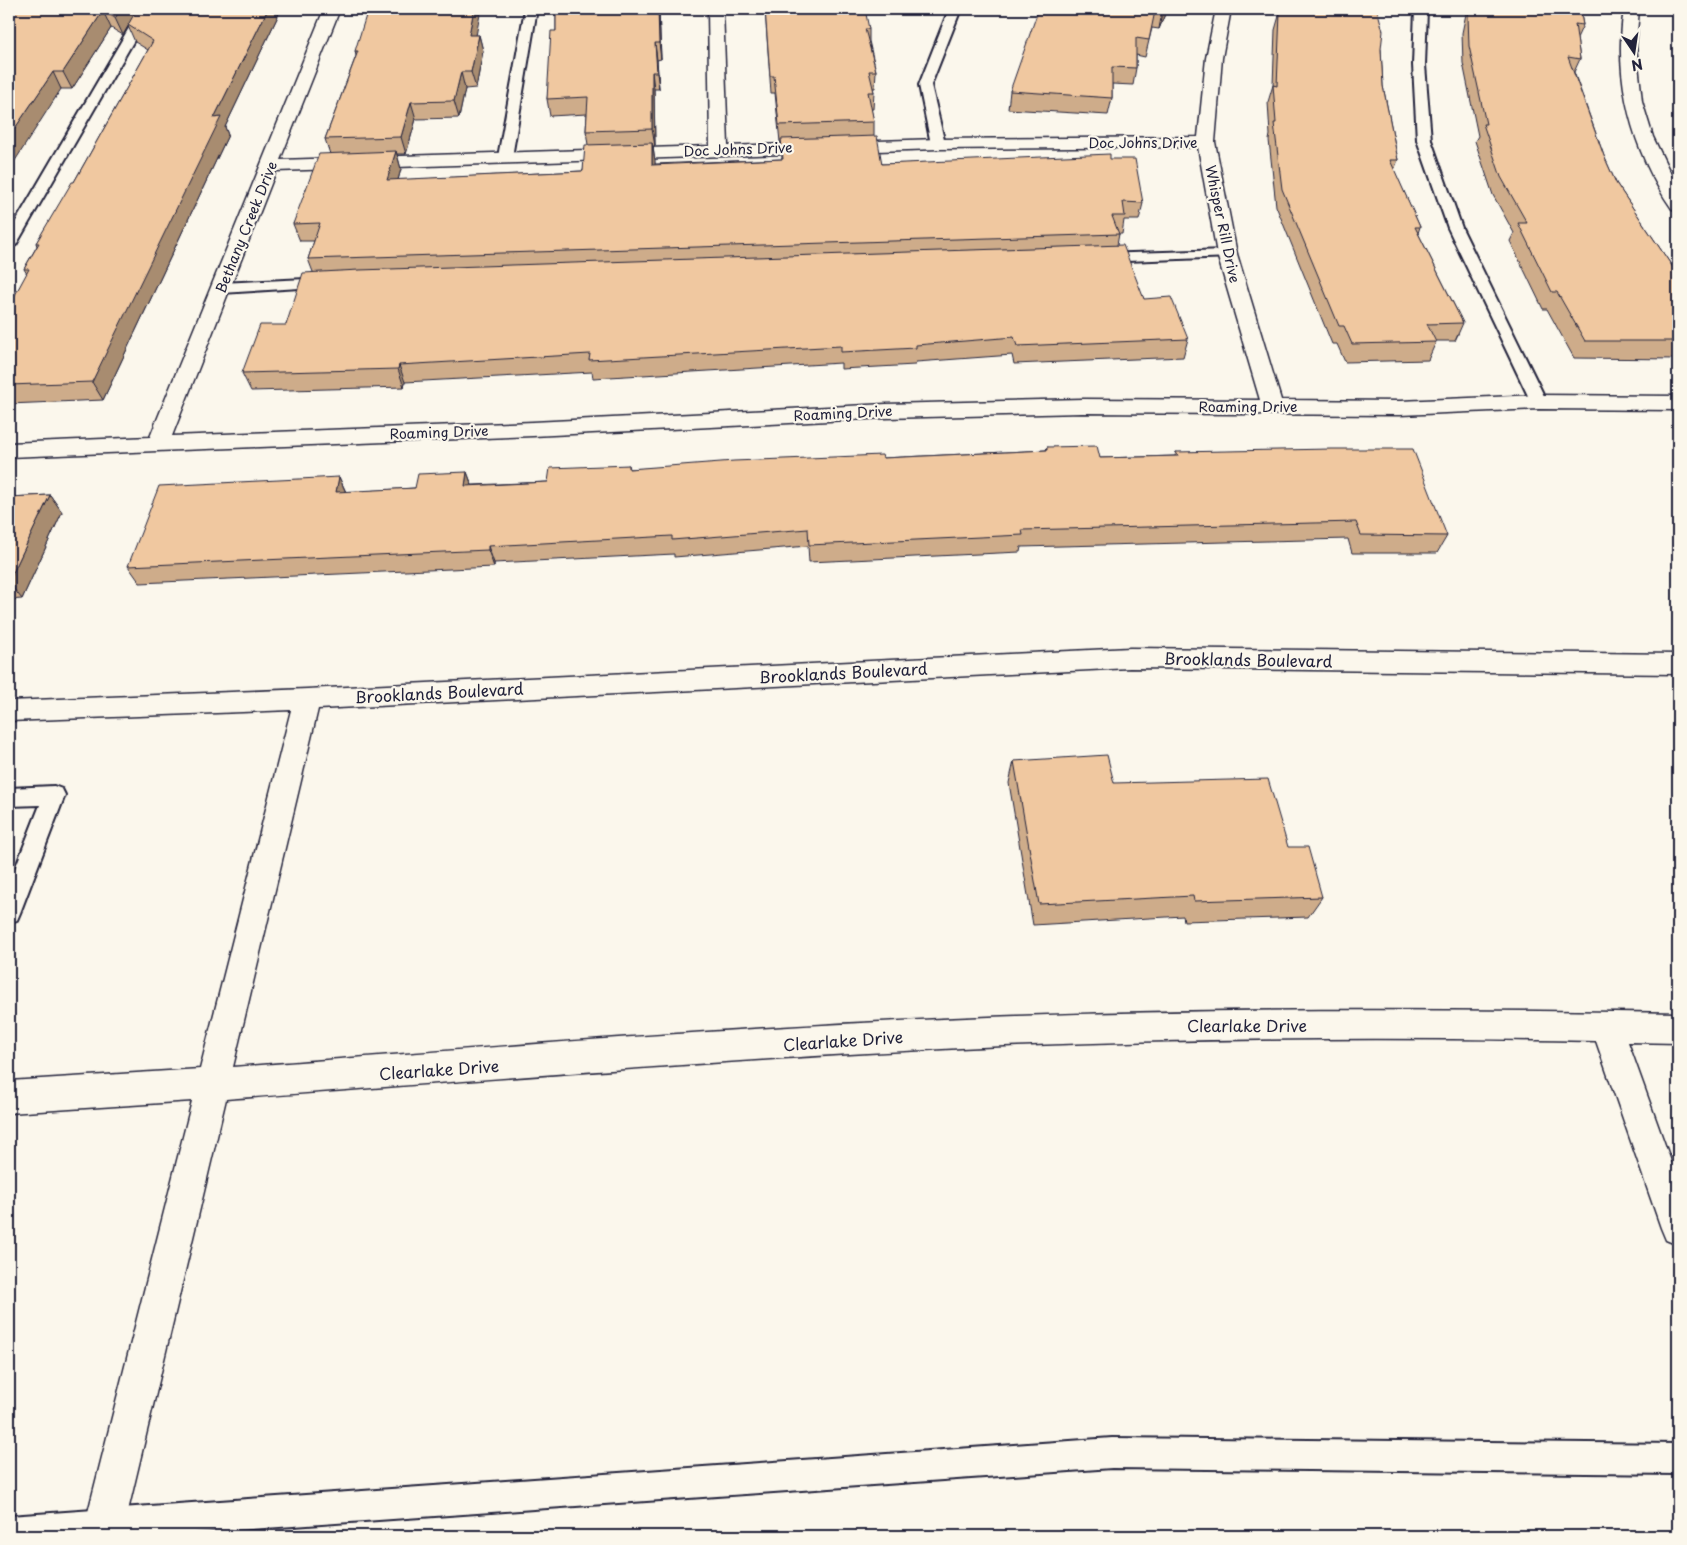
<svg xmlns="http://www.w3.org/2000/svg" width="1687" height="1545" font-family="'Playpen Sans',sans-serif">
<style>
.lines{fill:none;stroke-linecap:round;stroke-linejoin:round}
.service-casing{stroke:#22223b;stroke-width:4}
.minor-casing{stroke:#22223b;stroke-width:3}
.service{fill:#fbf7ec;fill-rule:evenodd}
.minor{fill:#fbf7ec;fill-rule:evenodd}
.wall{fill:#ceac8a;stroke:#22223b}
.shaded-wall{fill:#a88c70;stroke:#22223b}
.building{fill:#f0c8a0;stroke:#22223b}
.labels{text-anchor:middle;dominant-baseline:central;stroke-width:4.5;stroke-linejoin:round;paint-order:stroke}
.far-street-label{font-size:14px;fill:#22223b;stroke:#fbf7ec}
.street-label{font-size:16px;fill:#22223b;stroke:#fbf7ec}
</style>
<rect width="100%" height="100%" fill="#fbf7ec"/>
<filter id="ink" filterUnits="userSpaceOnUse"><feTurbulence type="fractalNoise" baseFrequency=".02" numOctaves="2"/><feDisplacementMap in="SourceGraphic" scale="10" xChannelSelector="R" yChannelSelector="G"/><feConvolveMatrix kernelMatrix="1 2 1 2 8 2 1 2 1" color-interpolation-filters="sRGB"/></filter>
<g filter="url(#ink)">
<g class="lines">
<!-- service casing -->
<g class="service-casing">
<g id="service">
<polygon points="140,9 152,9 16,245 9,249 9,233"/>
<polygon points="525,9 537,9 512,157 505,161 498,157"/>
<polygon points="949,9 961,9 931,85 945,144 938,148 931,144 919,85"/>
<polygon points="1415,9 1427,9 1425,65 1431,140 1462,228 1547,402 1545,406 1533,406 1531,402 1448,228 1417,140 1413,65"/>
<polygon points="1227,250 1234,254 1232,257 1100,262 1093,258 1100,254"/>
<polygon points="327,278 335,283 332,286 221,293 213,288 221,283"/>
<polygon points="54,786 62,789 65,795 20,913 17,920 9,923 9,884 40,805 9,806 9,788"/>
<polygon points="1112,1438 1678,1444 1678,1474 1112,1468 151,1536 9,1536 9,1516"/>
</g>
</g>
<!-- minor casing -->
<g class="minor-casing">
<g id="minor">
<path d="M324,9H340L280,160L710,146L708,9H723L728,146L938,139L1198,137L1206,58L1216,9H1231L1222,58L1215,142L1237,254L1281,400L1400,401L1539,395L1678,396V410L1539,409L1400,415L1082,413L886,418L533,436L9,457V443L150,437ZM1198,147L1217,254L1260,400L1082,399L886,404L533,422L172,436L276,171L938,149Z"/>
<path d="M1624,9H1639L1636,46L1642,101L1653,137L1678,189V210L1672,209C1632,151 1613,78 1624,9Z"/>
<path d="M1130,648L1678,654V674L1130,668L318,709L233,1067C477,1049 721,1028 966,1018C1203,1008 1441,1009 1678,1013V1043L1628,1042L1678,1181V1245L1666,1240L1661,1228L1596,1041C1384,1037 1172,1038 961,1048C716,1060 471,1081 226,1099L122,1536H82L192,1101L9,1113V1081L200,1069L291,710L9,721V701L307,689Z"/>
</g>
</g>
<!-- service -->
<use href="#service" class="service"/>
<!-- minor -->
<use href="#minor" class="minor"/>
</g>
<!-- wall -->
<g class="wall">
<polygon points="9,9 280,11 277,18 225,127 228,135 103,400 9,404 9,306 27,274 24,269 37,246 36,243 74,182 148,50 135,42 128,26 123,35 111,28 72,89 61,89"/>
<polygon points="556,9 659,9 661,59 657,60 659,89 654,89 655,146 653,146 655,164 782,159 781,142 780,142 775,93 771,93 765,9 869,29 869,41 876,71 875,88 873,88 874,92 873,109 871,109 874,122 874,136 882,164 1110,159 1143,203 1139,220 1124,220 1122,234 1119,234 1117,245 1144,299 1188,339 1183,357 1014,364 1012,355 916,362 915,365 841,369 841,363 593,378 592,372 405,382 404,387 251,391 242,373 286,325 313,272 308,259 314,241 300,241 293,224 330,154 325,139 356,56 355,51 479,35 483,51 476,88 465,89 459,118 416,119 406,154 397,154 401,169 398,180 583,171 588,145 586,131 587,114 550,116 547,99 556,31"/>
<polygon points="1167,9 1159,29 1152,28 1145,57 1136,55 1136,68 1133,85 1112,84 1112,98 1108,115 1008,109 1010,91 1053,13"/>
<polygon points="1281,9 1381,49 1383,86 1398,160 1394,170 1420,227 1418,233 1463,323 1455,341 1436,341 1436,342 1428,360 1345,362 1337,344 1332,344 1276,206 1269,140 1270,135 1268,102 1273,85 1275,30"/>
<polygon points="1467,9 1580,9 1583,25 1577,38 1580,59 1574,72 1604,156 1616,183 1678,275 1678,359 1574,358 1547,309 1543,309 1510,241 1514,233 1493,195 1475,141 1478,136 1463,63 1462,33"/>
<polygon points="1047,447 1100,458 1175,456 1176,452 1447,536 1437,553 1352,553 1348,539 1021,547 1020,552 809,562 808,546 674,557 674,554 494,563 494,567 140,583 128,566 339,477 346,492 415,488 467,472 472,485 548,482 629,465 630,469 883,458 1046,450"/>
<polygon points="50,495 62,512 22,599 9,600 9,497"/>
<polygon points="1014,761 1114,783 1288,847 1322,897 1308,917 1184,921 1183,916 1033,925 1009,783"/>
</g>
<!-- shaded-wall -->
<g class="shaded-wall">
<polygon points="121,9 138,9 123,35 115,18"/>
<polygon points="268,9 279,9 280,11 277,18 225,127 228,135 103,400 92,382 214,118"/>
<polygon points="474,9 481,9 473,52 469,35"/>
<polygon points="658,9 659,9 661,59 659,43"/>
<polygon points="1163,9 1167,9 1159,29 1162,12"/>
<polygon points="103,11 111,28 72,89 63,72"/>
<polygon points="479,35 483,51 476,88 471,72"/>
<polygon points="655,43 657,60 659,89 657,72"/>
<polygon points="53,72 61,89 9,170 9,137"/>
<polygon points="461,72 465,89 459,118 454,101"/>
<polygon points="652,72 654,89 655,146 652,129"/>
<polygon points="411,102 416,119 406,154 401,137"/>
<polygon points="652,143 655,160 655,182 652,165"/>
<polygon points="396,151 401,169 393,198 387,180"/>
<polygon points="399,365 405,382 404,387 398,369"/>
<polygon points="467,472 473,489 465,486"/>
<polygon points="339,477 347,495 336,492"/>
<polygon points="50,495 62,512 22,599 9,583 9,581"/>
<polygon points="488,546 494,563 494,567 488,550"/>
</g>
<!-- building -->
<g class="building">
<polygon points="9,9 121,9 115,18 103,11 63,72 53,72 9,137"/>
<polygon points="137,9 268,9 214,118 221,117 92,382 9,385 9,306 29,269 24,269 39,243 36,243 72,182 74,182 153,41 128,25"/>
<polygon points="368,9 474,9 469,35 479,35 471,72 461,72 454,101 411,102 401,137 325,139 358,51 355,51"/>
<polygon points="556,9 658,9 659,43 655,43 657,72 652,72 652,129 586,131 588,97 547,99 551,31 556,31"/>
<polygon points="765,9 865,9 869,29 865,29 876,71 869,71 874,92 868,92 874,122 779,125 774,76 770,76"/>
<polygon points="1055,9 1163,9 1162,12 1155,11 1149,40 1136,38 1136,68 1112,67 1112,98 1010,91 1038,11 1053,13"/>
<polygon points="1281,9 1377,9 1383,31 1381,49 1383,86 1398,160 1390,160 1420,227 1415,227 1463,323 1427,324 1436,342 1352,344 1344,326 1339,326 1282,189 1274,123 1276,123 1273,85 1277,86 1280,13"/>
<polygon points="1470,9 1580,9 1583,25 1575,24 1580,59 1568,57 1604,156 1616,183 1678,275 1678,341 1585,341 1557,292 1552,292 1518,223 1527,223 1501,177 1483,124 1486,124 1469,46 1468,16"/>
<polygon points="877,136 882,164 1110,154 1110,159 1135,159 1143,203 1123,202 1125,216 1112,216 1119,234 308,259 320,223 293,224 319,154 396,151 387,180 583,171 585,145 652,143 652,165 783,159 781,139"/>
<polygon points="1123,245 1144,299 1171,297 1188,339 1017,346 1014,337 916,345 916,348 841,352 841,346 589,360 590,354 399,365 398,369 242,373 260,325 286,325 303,273 359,270"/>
<polygon points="1097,446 1100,458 1178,456 1176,452 1331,449 1413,449 1447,536 1361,535 1356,522 1022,530 1023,535 809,545 808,529 672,540 672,536 488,546 488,550 128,566 159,486 339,477 336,492 415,488 418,474 467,472 465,486 548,482 550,468 629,465 629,469 734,461 882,455 883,458 1047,450 1047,447"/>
<polygon points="50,495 9,581 9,497"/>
<polygon points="1107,755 1114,783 1268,779 1288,847 1308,847 1322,897 1194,901 1193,896 1039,904 1014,761"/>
</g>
</g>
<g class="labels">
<!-- far-street labels -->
<g class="far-street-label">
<text x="1143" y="142">Doc Johns Drive</text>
<text transform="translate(738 149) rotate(-2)">Doc Johns Drive</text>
<text transform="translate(1223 224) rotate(78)">Whisper Rill Drive</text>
<text transform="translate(246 227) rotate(-68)">Bethany Creek Drive</text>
<text x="1248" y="406">Roaming Drive</text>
<text transform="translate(843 413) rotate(-3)">Roaming Drive</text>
<text transform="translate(439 432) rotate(-2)">Roaming Drive</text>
</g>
<!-- street labels -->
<g class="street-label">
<text transform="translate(1248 659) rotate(1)">Brooklands Boulevard</text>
<text transform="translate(843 672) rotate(-3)">Brooklands Boulevard</text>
<text transform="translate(439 692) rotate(-3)">Brooklands Boulevard</text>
<text x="1247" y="1025">Clearlake Drive</text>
<text transform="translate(843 1040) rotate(-4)">Clearlake Drive</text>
<text transform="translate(439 1069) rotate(-4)">Clearlake Drive</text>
</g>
</g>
<!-- margin -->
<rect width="1687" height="1545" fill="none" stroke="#fbf7ec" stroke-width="30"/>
<rect x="15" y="15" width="1657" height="1515" fill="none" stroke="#22223b" stroke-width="2" filter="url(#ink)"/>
<!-- north arrow -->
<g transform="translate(1634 52) rotate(167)" stroke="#fbf7ec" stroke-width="4" paint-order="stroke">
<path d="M0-4L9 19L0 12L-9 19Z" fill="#22223b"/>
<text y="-8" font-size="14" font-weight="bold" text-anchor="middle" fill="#22223b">N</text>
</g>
</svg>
